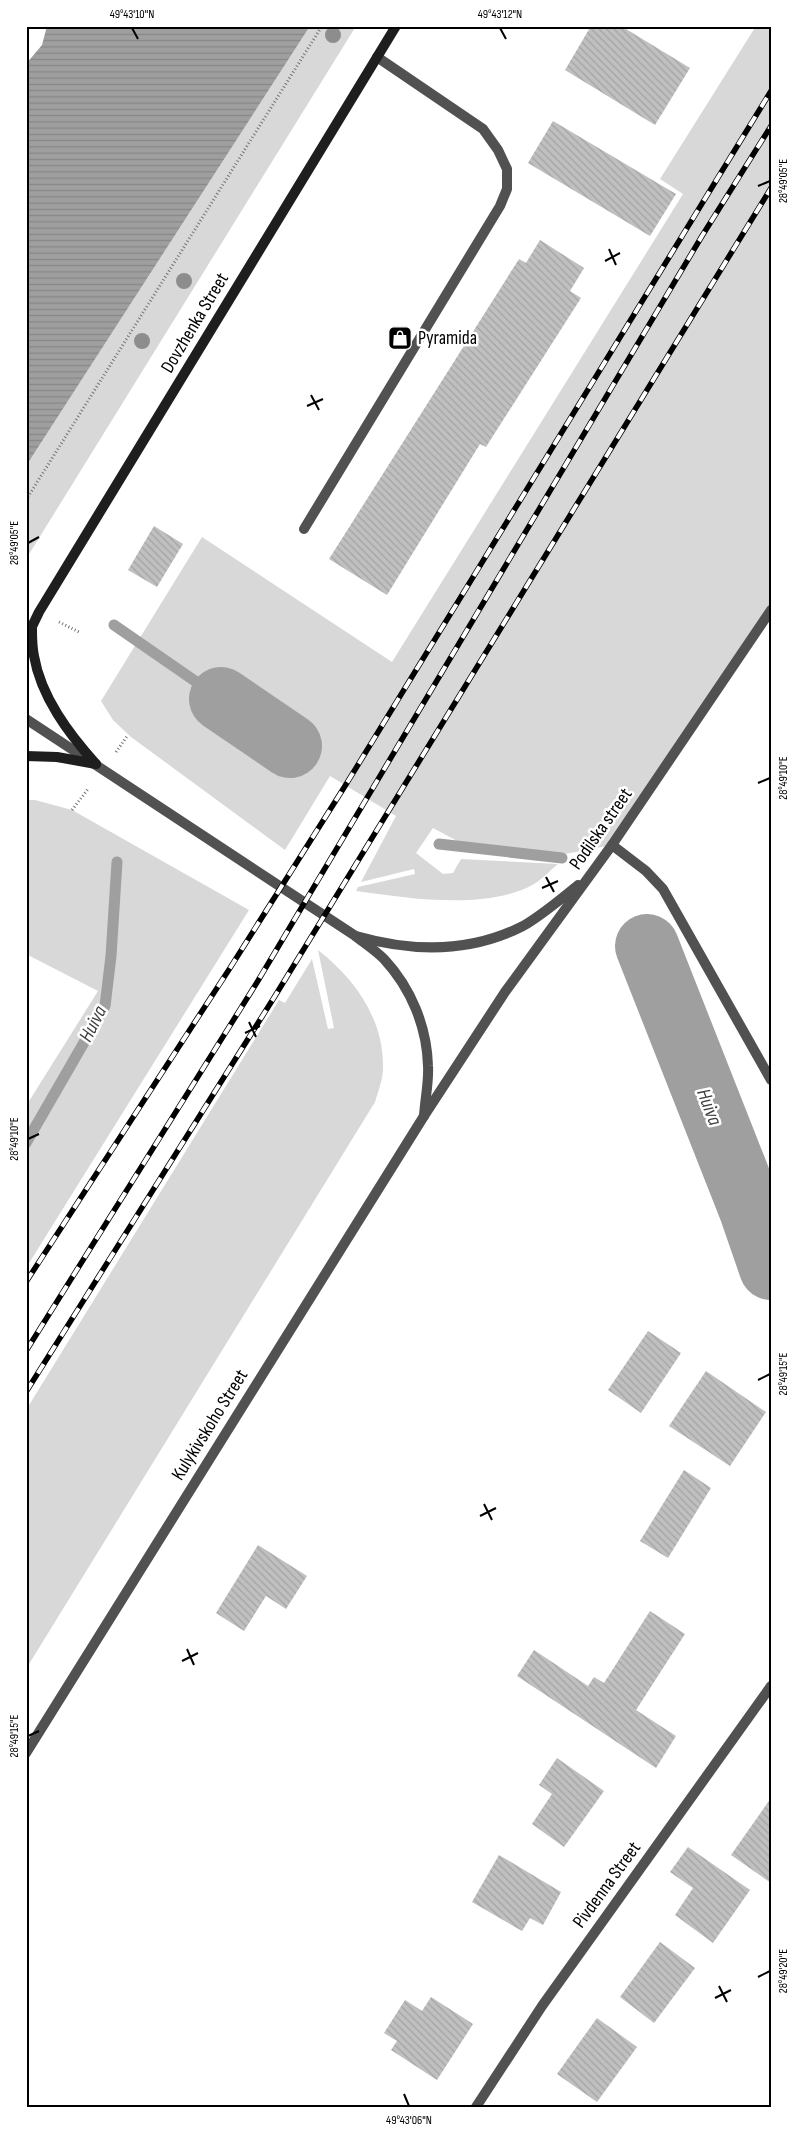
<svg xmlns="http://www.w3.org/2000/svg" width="797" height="2133" font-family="'Sofia Sans Condensed',sans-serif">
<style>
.green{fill:#d8d8d8}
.water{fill:url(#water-rules)}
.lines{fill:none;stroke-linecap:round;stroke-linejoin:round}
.stream{stroke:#9f9f9f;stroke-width:11}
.river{stroke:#9f9f9f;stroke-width:64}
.building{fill:url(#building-back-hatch)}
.path{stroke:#737373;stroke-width:3;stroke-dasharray:1 2.5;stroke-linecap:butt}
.service{stroke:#515151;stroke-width:10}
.minor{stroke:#515151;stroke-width:10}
.tertiary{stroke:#515151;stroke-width:10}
.secondary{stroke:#1e1e1e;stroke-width:10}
.rail-casing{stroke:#000;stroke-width:5.5}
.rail{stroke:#fff;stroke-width:4;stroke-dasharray:11;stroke-linecap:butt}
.tree{fill:#8d8d8d}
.ticks{fill:none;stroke:#000;stroke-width:2}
.labels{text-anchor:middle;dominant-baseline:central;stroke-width:5;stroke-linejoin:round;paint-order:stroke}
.street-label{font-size:19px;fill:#000;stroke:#fff}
.poi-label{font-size:19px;fill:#000;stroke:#fff;text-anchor:start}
.water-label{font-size:20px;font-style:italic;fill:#404040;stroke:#fff}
.neatline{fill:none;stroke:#000;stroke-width:2}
.ticks-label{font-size:12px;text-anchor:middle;fill:#000}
</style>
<defs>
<pattern id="water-rules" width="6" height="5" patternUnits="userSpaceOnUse" patternTransform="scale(1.25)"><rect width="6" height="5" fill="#9f9f9f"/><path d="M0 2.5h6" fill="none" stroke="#878787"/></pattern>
<pattern id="building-back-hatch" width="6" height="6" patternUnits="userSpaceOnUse" patternTransform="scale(1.25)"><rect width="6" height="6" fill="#c0c0c0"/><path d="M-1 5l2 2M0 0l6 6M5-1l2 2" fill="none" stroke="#a3a3a3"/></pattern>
</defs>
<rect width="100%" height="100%" fill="#fff"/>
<!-- green -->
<g class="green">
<polygon points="310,26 356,26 26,559 26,466"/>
<path d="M756,26H771V604L612,845L565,854L459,842L433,828L416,853L443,874L453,873L461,859L558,864C550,870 543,879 534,884C487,911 407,898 356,891L358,887L415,874L414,869L361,882L396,816L330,776L285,850L131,737L113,720L101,701L202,537L392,662L683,194L660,179Z"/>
<polygon points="26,800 35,800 72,810 249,910 26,1268 26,1106 98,991 26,954"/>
<path d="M318,950C355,979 384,1019 383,1068C383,1079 378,1092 375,1102L26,1669V1410L279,1000L285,1003L312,959L328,1029L334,1028Z"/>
</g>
<!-- water -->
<polygon class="water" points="47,26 310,26 26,466 26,64 42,45"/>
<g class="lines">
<!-- stream -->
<g class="stream">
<polyline points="114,625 221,699"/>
<polyline points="439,844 562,858"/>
<polyline points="26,1143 105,1006 111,956 117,862"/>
</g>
<!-- river -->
<g class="river">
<polyline points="221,699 290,746"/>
<polyline points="647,946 751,1210 771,1268"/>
</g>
</g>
<!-- building -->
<g class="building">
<polygon points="591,26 621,26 690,68 655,125 565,70"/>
<polygon points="553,121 676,194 650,236 528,163"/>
<polygon points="540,240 584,268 570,291 581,298 486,447 480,444 387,595 329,559 519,259 526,263"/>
<polygon points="154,526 183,544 157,587 128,570"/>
<polygon points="648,1331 681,1353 641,1413 608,1390"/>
<polygon points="706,1371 766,1412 730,1466 669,1426"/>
<polygon points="684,1470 711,1488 668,1558 640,1541"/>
<polygon points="258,1545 307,1576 286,1609 266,1596 244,1631 216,1613"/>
<polygon points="650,1611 685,1634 636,1710 676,1736 656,1768 517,1676 534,1650 588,1686 594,1677 604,1683"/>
<polygon points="557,1758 604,1791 564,1847 532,1824 552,1794 539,1785"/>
<polygon points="771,1798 771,1883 731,1855"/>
<polygon points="688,1847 750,1890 713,1943 675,1915 693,1888 670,1872"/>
<polygon points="499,1855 561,1892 543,1925 530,1918 522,1931 472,1902"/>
<polygon points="660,1942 695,1968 654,2023 620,1997"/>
<polygon points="431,1997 473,2024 437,2080 391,2050 397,2041 384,2033 405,2000 422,2011"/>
<polygon points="597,2018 637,2047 597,2102 557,2074"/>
</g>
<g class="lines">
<!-- path -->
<g class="path">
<polyline points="26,500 322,26"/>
<polyline points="59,622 79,632"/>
<polyline points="116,752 128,735"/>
<polyline points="72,810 88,789"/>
</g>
<!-- service -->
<polyline class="service" points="304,529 500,206 507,189 507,169 498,150 483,129 377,57"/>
<!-- minor -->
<g class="minor">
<polyline points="612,845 646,871 663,889 771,1080"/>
<path d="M356,936C412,952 470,953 523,926C542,915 561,899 578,885"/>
<polyline points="424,1116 505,992 612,845 771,610"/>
<polyline points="476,2107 542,2006 771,1686"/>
</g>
<!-- tertiary -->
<path class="tertiary" d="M26,719L354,935C364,943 375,950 384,959C411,988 427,1027 428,1066C429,1082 425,1099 424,1116L26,1753"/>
<!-- secondary -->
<g class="secondary">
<path d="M32,629C32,638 32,647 34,656C41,697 69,734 96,764"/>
<polyline points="26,639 39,612 396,26"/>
<polyline points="26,756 57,757 96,764"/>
</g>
<!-- rail casing -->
<g class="rail-casing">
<g id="rail">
<polyline points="26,1282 230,968 345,786 771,91"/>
<polyline points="26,1351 256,984 702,236 771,126"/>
<polyline points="26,1392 275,996 771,188"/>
</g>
</g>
<!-- rail -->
<use href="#rail" class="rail"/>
</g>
<!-- trees -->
<g class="tree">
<circle cx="333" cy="35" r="8"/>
<circle cx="184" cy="281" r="8"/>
<circle cx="142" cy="341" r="8"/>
</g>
<!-- ticks -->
<path class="ticks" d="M132,28L138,39M500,28L506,39M758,186L770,181M609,249L616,265M605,261L620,253M311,395L319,410M307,406L323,399M28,543L39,537M758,783L770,778M546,877L554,892M542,888L558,881M249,1022L256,1037M245,1033L260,1026M28,1139L39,1134M758,1380L770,1374M484,1504L492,1520M480,1516L496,1508M187,1649L194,1665M182,1661L198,1653M28,1736L39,1731M758,1977L770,1971M719,1986L727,2002M715,1998L731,1990M404,2094L409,2106"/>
<!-- icons -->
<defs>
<g id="shop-square" transform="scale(1.25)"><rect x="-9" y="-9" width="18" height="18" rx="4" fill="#000" stroke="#fff"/><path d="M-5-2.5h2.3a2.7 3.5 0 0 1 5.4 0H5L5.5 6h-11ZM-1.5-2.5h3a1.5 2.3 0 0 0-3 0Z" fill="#fff"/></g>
</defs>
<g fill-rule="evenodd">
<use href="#shop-square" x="400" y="338"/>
</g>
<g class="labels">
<!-- street labels -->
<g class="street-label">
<text transform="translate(195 323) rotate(-59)">Dovzhenka Street</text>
<text transform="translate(601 829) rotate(-55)">Podilska street</text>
<text transform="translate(210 1425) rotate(-58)">Kulykivskoho Street</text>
<text transform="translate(607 1885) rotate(-54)">Pivdenna Street</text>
</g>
<!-- poi labels -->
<g class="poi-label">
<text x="418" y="338">Pyramida</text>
</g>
<!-- water labels -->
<g class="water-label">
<text transform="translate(93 1024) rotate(-63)">Huiva</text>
<text transform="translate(709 1107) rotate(69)">Huiva</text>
</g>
</g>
<!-- border -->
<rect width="797" height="2133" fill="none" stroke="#ffffff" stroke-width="55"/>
<rect x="28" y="28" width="742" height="2078" class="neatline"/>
<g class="ticks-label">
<text x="132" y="18">49°43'10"N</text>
<text x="500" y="18">49°43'12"N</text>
<text transform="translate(783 181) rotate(-90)" y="4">28°49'05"E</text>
<text transform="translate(14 543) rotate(-90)" y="4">28°49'05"E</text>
<text transform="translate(783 778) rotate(-90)" y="4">28°49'10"E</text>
<text transform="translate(14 1139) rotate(-90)" y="4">28°49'10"E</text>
<text transform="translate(783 1374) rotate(-90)" y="4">28°49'15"E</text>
<text transform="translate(14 1736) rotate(-90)" y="4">28°49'15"E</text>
<text transform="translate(783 1971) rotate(-90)" y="4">28°49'20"E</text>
<text x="409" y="2124">49°43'06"N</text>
</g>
</svg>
